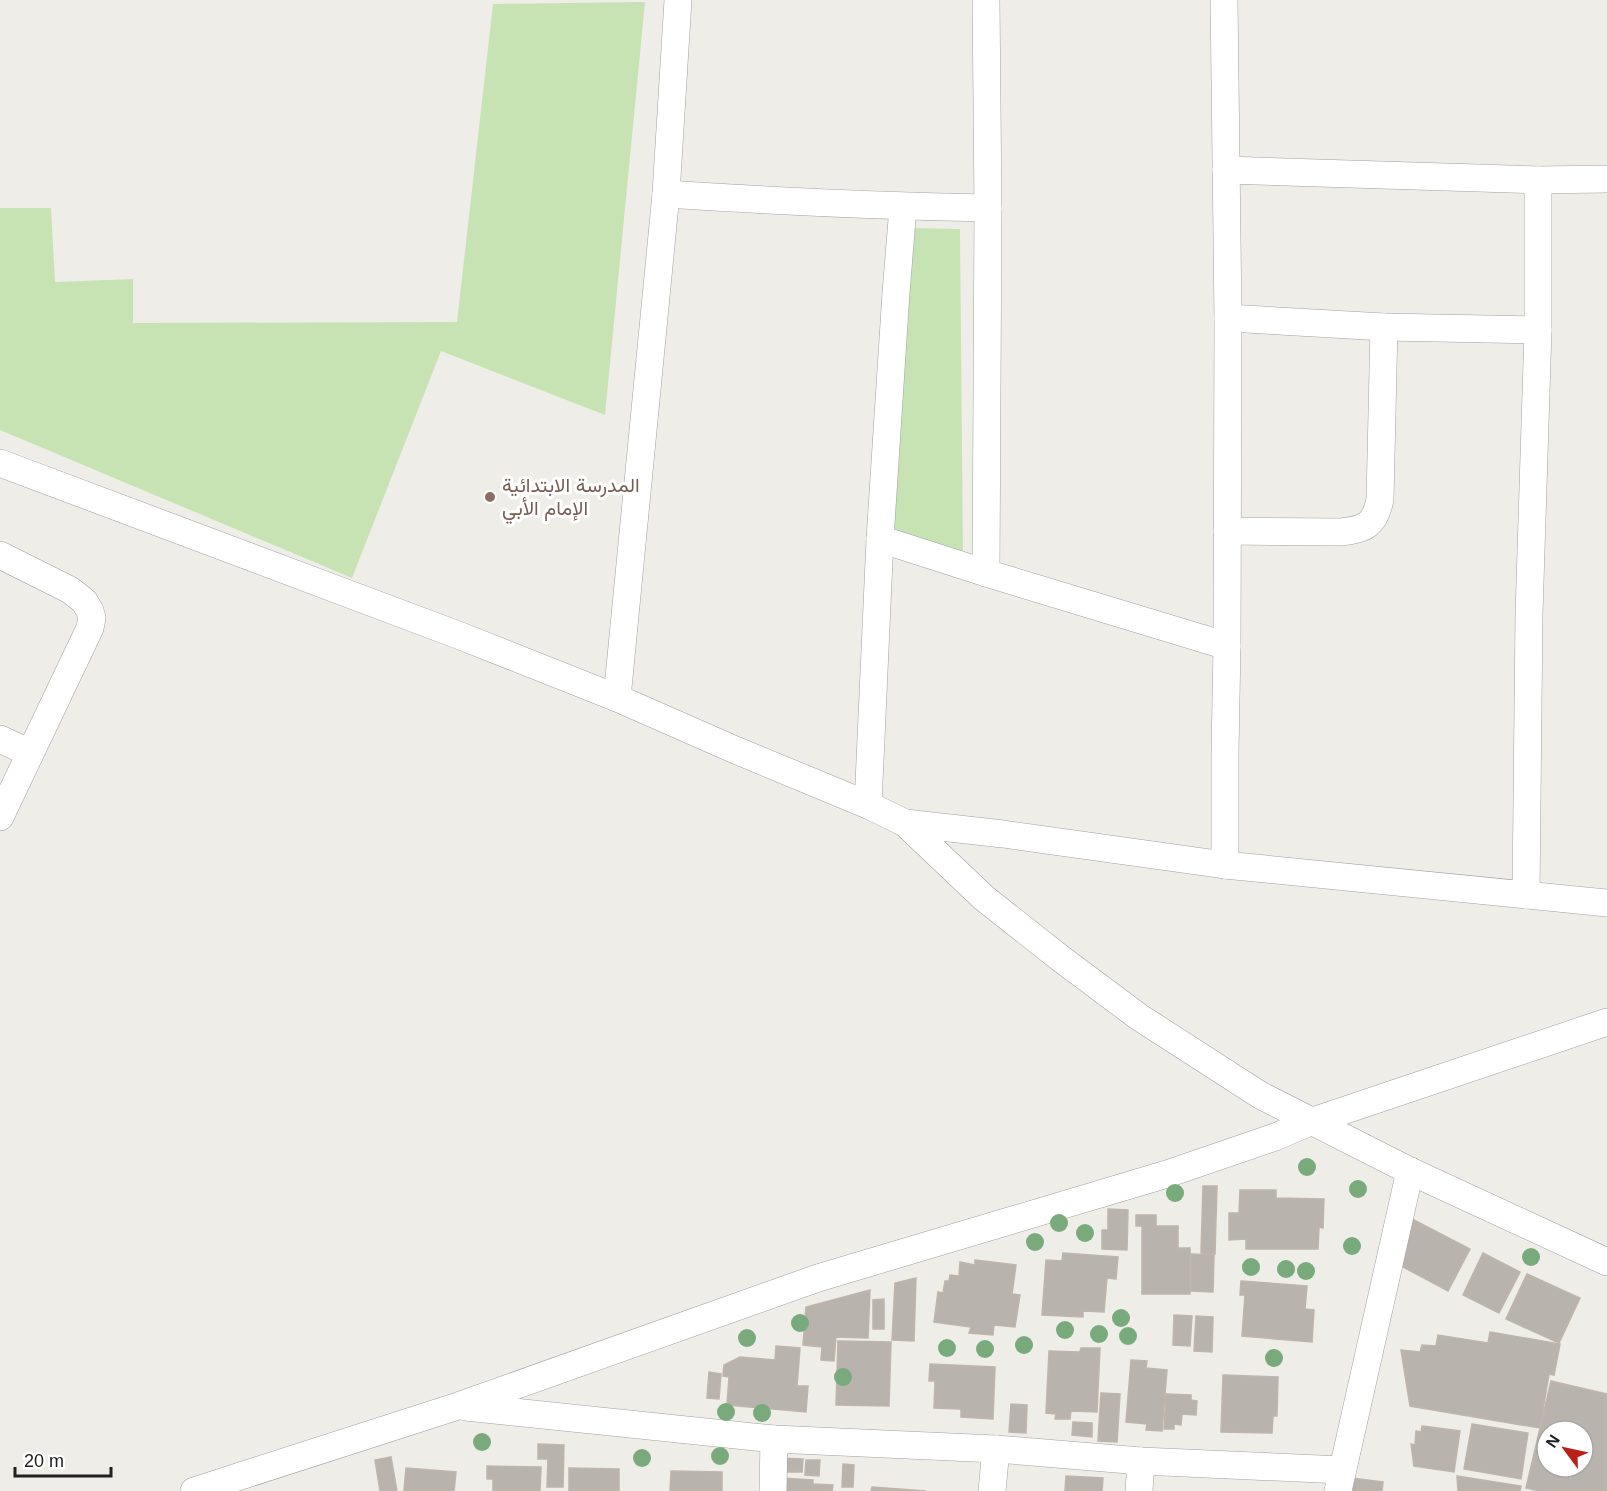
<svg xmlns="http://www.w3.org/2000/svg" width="1607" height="1491" font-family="Arial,Vazirmatn,sans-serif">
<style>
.grass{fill:#c8e3b3}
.building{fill:#b8b3ad;stroke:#bfb5ab;stroke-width:1.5;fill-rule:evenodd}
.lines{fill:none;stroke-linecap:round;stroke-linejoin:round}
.minor-casing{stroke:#a1a1a1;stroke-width:28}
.minor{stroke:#fff;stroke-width:27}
.tree{fill:#79aa7c}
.education-dot{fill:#8d6e63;stroke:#fff;stroke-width:2}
.labels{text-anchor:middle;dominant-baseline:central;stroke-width:6;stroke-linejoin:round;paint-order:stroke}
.education-label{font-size:20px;fill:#785e54;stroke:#fff;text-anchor:start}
</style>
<rect width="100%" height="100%" fill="#efede7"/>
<!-- grass -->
<g class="grass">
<polygon points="645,2 605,415 441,351 352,578 0,430 0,208 51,208 55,282 133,279 133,323 457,322 493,4"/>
<polygon points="910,228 960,229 963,557 888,534"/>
</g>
<!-- building -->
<g class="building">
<polygon points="1203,1186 1217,1186 1215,1254 1201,1253"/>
<polygon points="1240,1190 1276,1190 1276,1198 1324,1199 1323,1228 1319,1227 1318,1249 1246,1249 1246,1239 1229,1240 1229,1213 1239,1213"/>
<polygon points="1108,1209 1128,1210 1127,1250 1102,1249 1102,1230 1108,1230"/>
<polygon points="1136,1215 1156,1215 1156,1226 1178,1226 1178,1248 1190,1248 1190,1294 1142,1294 1142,1226 1136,1226"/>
<polygon points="1412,1219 1470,1249 1448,1291 1390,1260"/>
<polygon points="1063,1253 1118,1257 1116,1279 1107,1278 1104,1312 1083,1311 1083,1317 1042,1315 1046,1260 1062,1261"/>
<polygon points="1483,1253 1520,1272 1499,1313 1463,1295"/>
<polygon points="1191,1254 1214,1255 1213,1292 1191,1291"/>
<polygon points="975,1260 1016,1265 1012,1294 1020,1295 1015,1327 994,1325 993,1335 969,1333 971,1327 934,1322 938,1292 943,1293 945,1281 949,1281 950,1275 959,1276 960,1262 975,1265"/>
<polygon points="1527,1274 1580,1298 1559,1343 1506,1319"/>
<polygon points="916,1278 914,1341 892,1340 895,1283"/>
<polygon points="1241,1281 1307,1286 1305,1309 1314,1310 1312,1342 1242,1336 1245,1295 1240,1295"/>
<polygon points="870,1290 868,1338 836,1337 834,1361 821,1360 822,1347 803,1345 806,1307"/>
<polygon points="884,1299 884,1329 873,1329 873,1300"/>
<polygon points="1174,1315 1192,1316 1190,1346 1173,1345"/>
<polygon points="1196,1316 1213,1317 1212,1352 1194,1351"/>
<polygon points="1490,1332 1560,1344 1554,1375 1549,1374 1540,1428 1410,1406 1401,1350 1420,1352 1422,1345 1436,1346 1438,1335 1488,1343"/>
<polygon points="838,1341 891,1342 889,1406 836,1405"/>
<polygon points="776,1346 800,1348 797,1386 808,1386 806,1412 727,1405 729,1377 723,1376 724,1365 740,1357 775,1360"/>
<polygon points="1081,1348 1100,1348 1097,1412 1071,1411 1070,1419 1055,1419 1056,1414 1046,1413 1049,1351 1080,1352"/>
<polygon points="1131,1360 1147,1361 1146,1368 1167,1370 1162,1431 1146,1430 1147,1424 1126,1422"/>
<polygon points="930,1364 995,1367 993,1419 961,1417 961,1409 934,1408 935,1381 929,1381"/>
<polygon points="709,1372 721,1374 719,1399 707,1398"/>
<polygon points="1223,1375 1278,1377 1277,1416 1273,1416 1272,1433 1221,1432"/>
<path d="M1551,1381L1607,1394V1491H1540L1526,1488ZM1547,1431H1583V1467H1547Z"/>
<polygon points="1101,1393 1120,1394 1117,1442 1098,1441"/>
<polygon points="1166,1394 1191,1395 1191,1400 1197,1401 1196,1415 1182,1414 1181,1425 1174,1424 1174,1429 1164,1429"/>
<polygon points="1011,1404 1027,1405 1026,1433 1009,1432"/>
<polygon points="1073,1422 1092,1423 1092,1437 1072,1435"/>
<polygon points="1472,1424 1528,1433 1521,1479 1464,1469"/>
<polygon points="1422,1426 1460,1431 1454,1472 1414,1466 1411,1444 1415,1445 1416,1431 1421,1432"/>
<polygon points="538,1444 564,1445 563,1487 547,1487 548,1459 538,1459"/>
<polygon points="391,1457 397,1491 380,1491 375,1460"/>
<polygon points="775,1458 803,1459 802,1472 774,1472"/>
<polygon points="806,1460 820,1460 819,1476 805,1475"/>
<polygon points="843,1464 854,1465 853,1487 842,1487"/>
<polygon points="487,1466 541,1467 540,1491 493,1491 493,1479 487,1479"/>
<polygon points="406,1468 456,1472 454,1491 404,1491"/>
<polygon points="569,1468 619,1469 619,1491 569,1491"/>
<polygon points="671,1471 722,1472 722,1491 670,1491"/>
<polygon points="1066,1476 1103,1478 1102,1491 1065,1491"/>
<polygon points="1457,1476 1521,1486 1520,1491 1458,1491"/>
<polygon points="781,1478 813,1480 813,1484 833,1485 832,1491 780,1491"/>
<polygon points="1351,1478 1383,1482 1382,1491 1350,1491"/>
<polygon points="872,1487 926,1491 871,1491"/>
</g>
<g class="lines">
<!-- minor casing -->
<g class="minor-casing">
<g id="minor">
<polyline points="1224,0 1228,318 1227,646 1225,752 1225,865"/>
<polyline points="1226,170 1538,180 1607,179"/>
<path d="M666,194C773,201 880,206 988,208"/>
<polyline points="1228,318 1384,327 1538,330"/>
<polyline points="0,463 458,635 617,698 733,749 868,805 905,823 984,898 1060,958 1139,1017 1260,1095 1410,1171 1607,1262"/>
<path d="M1227,531L1341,532C1366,529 1375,525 1380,499L1384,327"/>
<polyline points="880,539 986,573 1227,646"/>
<polyline points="0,555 70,590 84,601 90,611 92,618 90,628 0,817"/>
<polyline points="986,573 988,208 986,0"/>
<polyline points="617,698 666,194 678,0"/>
<polyline points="0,739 30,753"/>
<polyline points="868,805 880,539 896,293 903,207"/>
<polyline points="905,823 1003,834 1225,865 1607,903"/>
<polyline points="1526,895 1529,614 1538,330 1538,180"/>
<polyline points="466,1407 774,1439 996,1449 1141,1461 1342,1470"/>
<polyline points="194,1491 458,1406 818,1278 1167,1174 1275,1137 1310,1122 1607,1022"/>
<polyline points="773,1491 774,1439"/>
<polyline points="992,1491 996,1449"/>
<polyline points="1139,1491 1141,1461"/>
<polyline points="1338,1491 1410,1171"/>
</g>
</g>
<!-- minor -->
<use href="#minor" class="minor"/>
</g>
<!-- trees -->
<g class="tree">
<circle cx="1307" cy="1167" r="9"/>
<circle cx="1358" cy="1189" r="9"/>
<circle cx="1175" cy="1193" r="9"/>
<circle cx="1059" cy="1223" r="9"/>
<circle cx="1085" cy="1233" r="9"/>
<circle cx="1035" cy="1242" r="9"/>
<circle cx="1352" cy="1246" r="9"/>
<circle cx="1531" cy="1257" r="9"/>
<circle cx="1251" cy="1267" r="9"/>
<circle cx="1286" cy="1269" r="9"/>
<circle cx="1306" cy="1271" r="9"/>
<circle cx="1121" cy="1318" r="9"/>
<circle cx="800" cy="1323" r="9"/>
<circle cx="1065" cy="1330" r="9"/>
<circle cx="1099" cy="1334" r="9"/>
<circle cx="1128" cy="1336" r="9"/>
<circle cx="747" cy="1338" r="9"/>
<circle cx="1024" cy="1345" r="9"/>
<circle cx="947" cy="1348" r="9"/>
<circle cx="985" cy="1349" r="9"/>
<circle cx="1274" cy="1358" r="9"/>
<circle cx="843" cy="1377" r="9"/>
<circle cx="726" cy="1412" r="9"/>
<circle cx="762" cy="1413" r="9"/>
<circle cx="482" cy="1442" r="9"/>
<circle cx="720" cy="1456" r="9"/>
<circle cx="642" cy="1458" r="9"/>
</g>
<!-- markers -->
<circle class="education-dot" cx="490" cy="497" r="6"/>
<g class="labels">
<!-- education labels -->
<g class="education-label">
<text x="502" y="485">المدرسة الابتدائية<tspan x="502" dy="23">الإمام الأبي</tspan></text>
</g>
</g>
<!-- north arrow -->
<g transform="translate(1565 1449) rotate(303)"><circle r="28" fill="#ffffff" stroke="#a6a6a6" stroke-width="1.5"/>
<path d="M0-4.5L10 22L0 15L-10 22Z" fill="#b92017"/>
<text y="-9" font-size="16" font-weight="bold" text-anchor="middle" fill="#202020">N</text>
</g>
<!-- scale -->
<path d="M15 1467v9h96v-9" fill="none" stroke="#202020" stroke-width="3"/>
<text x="24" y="1467" font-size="18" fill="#202020" stroke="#ffffff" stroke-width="4.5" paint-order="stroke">20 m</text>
</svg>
